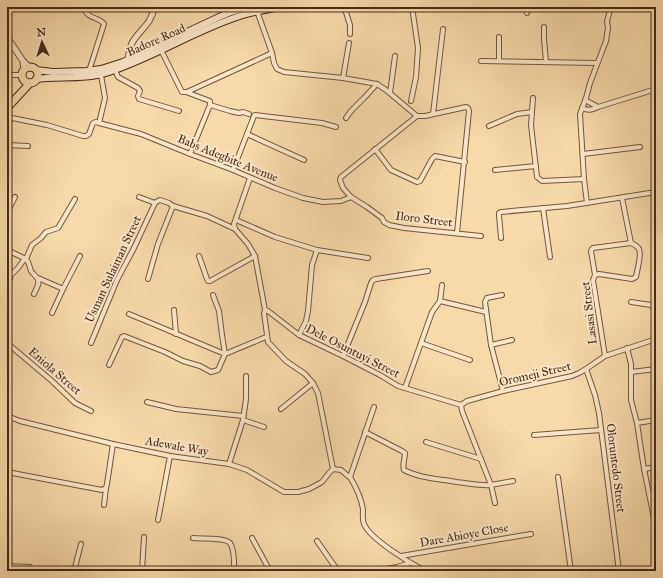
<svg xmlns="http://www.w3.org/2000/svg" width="663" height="578" font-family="'IM FELL Great Primer',serif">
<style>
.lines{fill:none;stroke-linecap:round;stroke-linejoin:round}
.minor-casing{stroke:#73563e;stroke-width:6}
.tertiary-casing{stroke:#73563e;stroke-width:7}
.secondary-casing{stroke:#472b1a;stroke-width:8}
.primary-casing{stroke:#472b1a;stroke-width:9}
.minor{stroke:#fae6c8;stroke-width:4}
.tertiary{stroke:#fae6c8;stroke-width:5}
.secondary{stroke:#fae6c8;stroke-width:6}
.primary{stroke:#f8d9aa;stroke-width:7}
.labels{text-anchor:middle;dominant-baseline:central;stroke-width:4;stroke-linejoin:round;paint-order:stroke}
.street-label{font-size:12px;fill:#472b1a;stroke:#fae6c8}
</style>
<rect width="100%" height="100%" fill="#f8d9aa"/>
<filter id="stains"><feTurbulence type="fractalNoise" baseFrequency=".005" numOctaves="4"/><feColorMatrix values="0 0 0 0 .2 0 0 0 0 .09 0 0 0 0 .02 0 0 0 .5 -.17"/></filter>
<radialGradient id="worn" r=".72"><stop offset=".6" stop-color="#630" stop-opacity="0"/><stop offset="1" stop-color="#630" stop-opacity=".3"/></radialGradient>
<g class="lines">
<!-- minor casing -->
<g class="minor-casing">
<g id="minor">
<path d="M84,7C87,20 98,16 104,24L89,71"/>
<polyline points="338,7 338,8 345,9 350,25 350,34"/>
<polyline points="525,7 527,13"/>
<polyline points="257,11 272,53 274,63 277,69 284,72 343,78 377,84 386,90 417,116 425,116 466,107 468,108 469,111 457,233"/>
<polyline points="544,27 544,39 546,62"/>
<polyline points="161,50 182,92 186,92 210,101 210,105 190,154"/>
<polyline points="481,61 597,63"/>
<polyline points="499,61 499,37"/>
<polyline points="115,70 118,77 138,88 140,91 138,96 139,99 179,111"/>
<polyline points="7,75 22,75"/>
<polyline points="343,78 349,43"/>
<polyline points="187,92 272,53"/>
<polyline points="390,93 395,56"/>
<polyline points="533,98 531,125 537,177 542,181 584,179"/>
<polyline points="585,100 598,107"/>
<polyline points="411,101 416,77 418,48 412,7"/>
<polyline points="210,105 230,111 239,113 243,112 249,114"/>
<path d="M582,108C588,111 592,110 598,107L656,89"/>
<polyline points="433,114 443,29"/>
<polyline points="417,116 341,177 340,180 343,188 351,197 367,207 382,218 384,222 389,225 404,228 481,236"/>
<polyline points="7,117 47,125 83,136 86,136 89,134 93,123 96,122 99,123 105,98 101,75"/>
<polyline points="346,118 351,111 364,98 377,84"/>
<polyline points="99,123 141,134 190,154 233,170 275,188 303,198 323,202 341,201 351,197"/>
<polyline points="489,126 517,114 532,112"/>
<polyline points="247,134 304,160"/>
<polyline points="7,145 28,146"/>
<polyline points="375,149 391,170 417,182 420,181 432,159 435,156 465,162"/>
<polyline points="583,154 640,147"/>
<polyline points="233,170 254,116 255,115 322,123 336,127"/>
<polyline points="495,170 536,166"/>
<polyline points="250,178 234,224 235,229 248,244 255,256 265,310 264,313 268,342 286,361 305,374 313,383 318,393 333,469"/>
<polyline points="139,197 155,203 156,202 160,200 169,203 173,206 207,216 235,229"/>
<polyline points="587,203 584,179 580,114 586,98 590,83 606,41 608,28 607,21 611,7"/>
<polyline points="543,208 550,257"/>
<polyline points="7,213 15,197"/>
<polyline points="236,220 275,237 317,250 368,258"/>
<polyline points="501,238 499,215 499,213 501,212 567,206 656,192"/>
<path d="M7,250L26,259C30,263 29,266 31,271C33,274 35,275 37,278C41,283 36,289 34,294"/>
<polyline points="199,256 207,279 208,281 210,281 255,256"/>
<path d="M595,275L599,274L632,279L636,277C637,270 642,255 639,249C637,246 634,244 631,243L622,198"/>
<polyline points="38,278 61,288 63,289 52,313"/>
<polyline points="10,279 11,275 18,268 23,261 26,259 32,245 41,238 46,232 58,228 75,199"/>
<polyline points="148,279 158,244 173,206"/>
<polyline points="63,289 80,256"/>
<polyline points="502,295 487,298 485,302 491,345 503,391"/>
<polyline points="440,301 486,312"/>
<polyline points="631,302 651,305 654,309 654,340"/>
<polyline points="174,310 176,334"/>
<polyline points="265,310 268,311 299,335 343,356 380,375 398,386 461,405"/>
<path d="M129,314C161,327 193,341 225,354L266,337"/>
<polyline points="299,335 306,321 308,311 312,265 317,250"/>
<polyline points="7,343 52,381 75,403 91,411"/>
<polyline points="91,343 117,280 134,248 155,203"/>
<polyline points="421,343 470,360"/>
<polyline points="491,345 512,340"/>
<polyline points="627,348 631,364 631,400 637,423 644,469 656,528"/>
<polyline points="343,356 365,302 371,283 373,280 376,279 428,271"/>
<polyline points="605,356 593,280 595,275 591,251 592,249 593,248 631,243"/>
<polyline points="109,365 122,337 124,336 165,352 183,361 200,366 211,372 218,370 225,354 222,335 219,311 213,295"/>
<polyline points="586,369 595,395 599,413 619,571"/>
<polyline points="631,372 656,369"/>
<polyline points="405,388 432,312 440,301 442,285"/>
<polyline points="147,402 176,409 243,416"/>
<polyline points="461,405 467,401 503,391 572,376 579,373 586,369 605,356 656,339"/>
<polyline points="281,409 313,383"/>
<polyline points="7,416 20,421 113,444 170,456 229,464 247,470 284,492 298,492 309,489 322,482 329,473 333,469"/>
<polyline points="243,420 264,427"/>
<polyline points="637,423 656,420"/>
<path d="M365,432L402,451L405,453C405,459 402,464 404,470C419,478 439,479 456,482C468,483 479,486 491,485L462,411L461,405"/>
<polyline points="534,435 601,430"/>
<polyline points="426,442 481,459"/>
<polyline points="229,464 243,420 246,399 246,376"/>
<path d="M333,469L341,470L348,476L350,477C356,487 361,497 363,509C363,514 362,519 364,524C370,539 410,563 425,571"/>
<polyline points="644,469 656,467"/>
<polyline points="7,472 102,490 106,488 107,484 113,444"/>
<polyline points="350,477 374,407"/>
<polyline points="558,477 571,571"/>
<polyline points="495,503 491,485 513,481"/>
<polyline points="104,505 106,488"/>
<polyline points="158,520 170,456"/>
<path d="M193,538C201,539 225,537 230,543C235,550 234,563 234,571"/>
<polyline points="252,538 270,571"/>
<polyline points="317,541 338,571"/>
<polyline points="401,556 531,534"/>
<polyline points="7,566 30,567"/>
<polyline points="74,571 81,544"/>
<polyline points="142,571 144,537"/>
<polyline points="375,571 397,567 410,563"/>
</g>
</g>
<!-- tertiary casing -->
<g class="tertiary-casing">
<g id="tertiary">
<polyline points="7,37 23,61 30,68"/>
<path d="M128,59C129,53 130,48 132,43C140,29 152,24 154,7"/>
<polyline points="23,61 24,70"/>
</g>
</g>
<!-- secondary casing -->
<g class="secondary-casing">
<g id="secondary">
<polyline points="36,70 53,72 86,71 101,69 123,62 219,17 231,12 248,7"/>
<path d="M36,79C60,76 86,80 109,72C155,57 197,29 243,15C256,11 269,9 282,7"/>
</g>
</g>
<!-- primary casing -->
<g class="primary-casing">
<g id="primary">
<circle cx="30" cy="75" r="8"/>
<polyline points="7,108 30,83"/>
</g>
</g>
<!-- minor -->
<use href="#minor" class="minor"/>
<!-- tertiary -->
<use href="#tertiary" class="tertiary"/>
<!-- secondary -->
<use href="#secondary" class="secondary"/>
<!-- primary -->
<use href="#primary" class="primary"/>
</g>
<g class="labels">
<!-- street labels -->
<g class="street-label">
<text transform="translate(156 40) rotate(-24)">Badore Road</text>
<text transform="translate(228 158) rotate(22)">Babs Adegbite Avenue</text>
<text transform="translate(424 219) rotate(7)">Iloro Street</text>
<text transform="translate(113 269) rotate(-65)">Usman Sulaiman Street</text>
<text transform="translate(589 313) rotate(-97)">Lasasi Street</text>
<text transform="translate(353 351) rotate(27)">Dele Osuntuyi Street</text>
<text transform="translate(55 371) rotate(41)">Eniola Street</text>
<text transform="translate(535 374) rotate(-13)">Oromeji Street</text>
<text transform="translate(177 446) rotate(10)">Adewale Way</text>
<text transform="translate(616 468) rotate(83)">Oloruntedo Street</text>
<text transform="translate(464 535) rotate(-10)">Dare Abioye Close</text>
</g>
</g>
<!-- margin -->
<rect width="663" height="578" fill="none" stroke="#f8d9aa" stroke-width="24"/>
<rect x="8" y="8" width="647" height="562" fill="none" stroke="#472b1a" stroke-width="2"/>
<rect x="12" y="12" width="639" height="554" fill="none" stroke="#472b1a"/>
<!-- north arrow -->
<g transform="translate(42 42) rotate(356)" stroke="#fae6c8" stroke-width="3" paint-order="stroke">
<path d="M0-3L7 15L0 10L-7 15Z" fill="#472b1a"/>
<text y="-6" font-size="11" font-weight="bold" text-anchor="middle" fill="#472b1a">N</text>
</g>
<rect width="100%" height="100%" filter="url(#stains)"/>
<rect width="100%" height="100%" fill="url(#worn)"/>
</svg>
